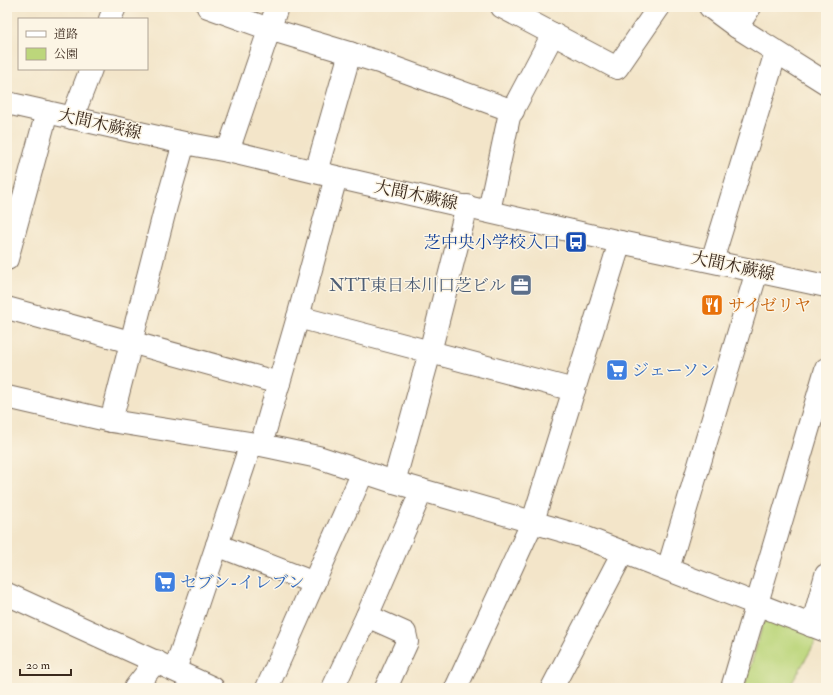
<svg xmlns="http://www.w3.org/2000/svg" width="833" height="695" font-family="'IM FELL Double Pica','Noto Serif JP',serif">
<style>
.green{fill:#bcd67b;stroke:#7c804c}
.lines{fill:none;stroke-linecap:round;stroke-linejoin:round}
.minor-casing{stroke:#7b6b5a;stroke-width:24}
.major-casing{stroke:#7b6b5a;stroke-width:24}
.minor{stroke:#fff;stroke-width:22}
.major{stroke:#fff;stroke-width:22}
.labels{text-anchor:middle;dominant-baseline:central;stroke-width:3;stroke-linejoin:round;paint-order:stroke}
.street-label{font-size:17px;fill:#3b2a1e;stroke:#fcf5e5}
.transit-label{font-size:17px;fill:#164399;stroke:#fcf5e5;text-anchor:end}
.service-label{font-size:17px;fill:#4e5e75;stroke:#fcf5e5;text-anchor:end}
.food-label{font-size:17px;fill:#c56008;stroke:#fcf5e5;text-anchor:start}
.shop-label{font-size:17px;fill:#366cbe;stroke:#fcf5e5;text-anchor:start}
</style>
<rect width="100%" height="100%" fill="#fcf5e5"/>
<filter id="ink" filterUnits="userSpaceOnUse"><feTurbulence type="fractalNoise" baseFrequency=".025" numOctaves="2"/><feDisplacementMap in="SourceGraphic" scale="8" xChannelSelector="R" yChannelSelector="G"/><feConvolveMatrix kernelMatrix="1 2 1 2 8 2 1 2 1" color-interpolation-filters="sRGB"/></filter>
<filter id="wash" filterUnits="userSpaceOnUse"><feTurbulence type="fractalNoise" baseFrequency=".012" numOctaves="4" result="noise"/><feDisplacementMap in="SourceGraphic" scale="16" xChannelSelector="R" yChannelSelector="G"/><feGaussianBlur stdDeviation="0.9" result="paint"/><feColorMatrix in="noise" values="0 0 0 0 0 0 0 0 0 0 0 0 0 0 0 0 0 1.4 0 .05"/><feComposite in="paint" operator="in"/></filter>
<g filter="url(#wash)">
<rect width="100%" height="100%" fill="#f3e5c9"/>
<!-- green -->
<polygon class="green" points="771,618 819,636 789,688 744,688 764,621"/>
</g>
<g filter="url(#ink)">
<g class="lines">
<!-- minor casing -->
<g class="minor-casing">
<g id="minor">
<polyline points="208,7 269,29 379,62 513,111"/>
<polyline points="502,7 617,68 659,7"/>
<polyline points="710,7 737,27 826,83"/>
<polyline points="110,19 115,7"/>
<polyline points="737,27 750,7"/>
<polyline points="72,118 91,69"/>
<polyline points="228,151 277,7"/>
<polyline points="316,172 350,53"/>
<polyline points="489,211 509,117 553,34"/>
<polyline points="7,259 47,112"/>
<polyline points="712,261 776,52"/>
<polyline points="7,308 279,383"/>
<polyline points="298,317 574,390"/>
<polyline points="7,397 111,421 261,445 318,457 394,482 584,537 826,631"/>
<polyline points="111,421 166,206 184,143"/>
<polyline points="261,445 298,317 336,177"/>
<polyline points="394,482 430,352 467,206"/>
<polyline points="217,545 314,583"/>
<polyline points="668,569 757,271"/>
<polyline points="7,594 213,688"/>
<polyline points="367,616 422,490"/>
<polyline points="812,626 826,575"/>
<polyline points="175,670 251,444"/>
<polyline points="135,688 156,661"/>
<polyline points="267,688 363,472"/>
<polyline points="333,688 367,616 405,633 407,642 386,688"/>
<polyline points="456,688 533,521 620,242"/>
<polyline points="552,688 623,552"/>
<polyline points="732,688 826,369"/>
</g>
</g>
<!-- major casing -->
<g class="major-casing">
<polyline id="major" points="7,103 184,143 228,151 336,177 620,242 826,286"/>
</g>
<!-- minor -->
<use href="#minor" class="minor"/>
<!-- major -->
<use href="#major" class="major"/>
</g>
</g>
<!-- icons -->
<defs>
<g id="bus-square" transform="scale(1.15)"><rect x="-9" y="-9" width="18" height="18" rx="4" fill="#1a4fb4" stroke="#fcf5e5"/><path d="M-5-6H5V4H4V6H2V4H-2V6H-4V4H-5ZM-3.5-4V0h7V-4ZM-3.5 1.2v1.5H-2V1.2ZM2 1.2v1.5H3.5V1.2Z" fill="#fff"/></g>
<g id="office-square" transform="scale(1.15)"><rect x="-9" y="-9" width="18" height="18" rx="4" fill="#5c6f8a" stroke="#fcf5e5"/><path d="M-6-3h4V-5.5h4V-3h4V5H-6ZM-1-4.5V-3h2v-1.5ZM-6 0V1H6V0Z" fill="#fff"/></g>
<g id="restaurant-square" transform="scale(1.15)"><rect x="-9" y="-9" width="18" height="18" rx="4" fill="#e8710a" stroke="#fcf5e5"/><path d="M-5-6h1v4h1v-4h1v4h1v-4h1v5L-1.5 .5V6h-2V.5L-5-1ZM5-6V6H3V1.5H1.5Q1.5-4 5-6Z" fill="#fff"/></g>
<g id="supermarket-square" transform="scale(1.15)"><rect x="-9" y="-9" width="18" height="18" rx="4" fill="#3f7fe0" stroke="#fcf5e5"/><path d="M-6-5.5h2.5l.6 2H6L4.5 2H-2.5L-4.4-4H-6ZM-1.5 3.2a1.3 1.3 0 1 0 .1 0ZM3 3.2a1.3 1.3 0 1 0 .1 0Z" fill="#fff"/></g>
</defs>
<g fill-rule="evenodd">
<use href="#bus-square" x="576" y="242"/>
<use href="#office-square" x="521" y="285"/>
<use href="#restaurant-square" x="712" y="305"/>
<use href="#supermarket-square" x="617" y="370"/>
<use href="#supermarket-square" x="165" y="582"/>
</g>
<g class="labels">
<!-- street labels -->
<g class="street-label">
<text transform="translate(100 124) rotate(13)">大間木蕨線</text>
<text transform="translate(416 195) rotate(12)">大間木蕨線</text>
<text transform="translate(733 266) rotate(12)">大間木蕨線</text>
</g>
<!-- transit labels -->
<g class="transit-label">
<text x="560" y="242">芝中央小学校入口</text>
</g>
<!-- service labels -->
<g class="service-label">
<text x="506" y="285">NTT東日本川口芝ビル</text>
</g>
<!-- food labels -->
<g class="food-label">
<text x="728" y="305">サイゼリヤ</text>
</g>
<!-- shop labels -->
<g class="shop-label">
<text x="632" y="370">ジェーソン</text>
<text x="180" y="582">セブン-イレブン</text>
</g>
</g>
<!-- margin -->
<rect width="833" height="695" fill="none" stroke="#fcf5e5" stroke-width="24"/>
<!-- legend -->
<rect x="18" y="18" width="130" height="52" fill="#fcf5e5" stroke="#afa495"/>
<rect x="26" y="31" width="20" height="6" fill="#ffffff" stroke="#afa495"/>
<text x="54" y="38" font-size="12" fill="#3b2a1e">道路</text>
<rect x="26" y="48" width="20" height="12" fill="#bcd67b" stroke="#afa495"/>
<text x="54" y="58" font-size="12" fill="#3b2a1e">公園</text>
<!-- scale -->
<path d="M20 669v6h51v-6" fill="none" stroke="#3b2a1e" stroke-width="2"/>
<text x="26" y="669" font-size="12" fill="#3b2a1e" stroke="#fcf5e5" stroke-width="3" paint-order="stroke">20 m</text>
</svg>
